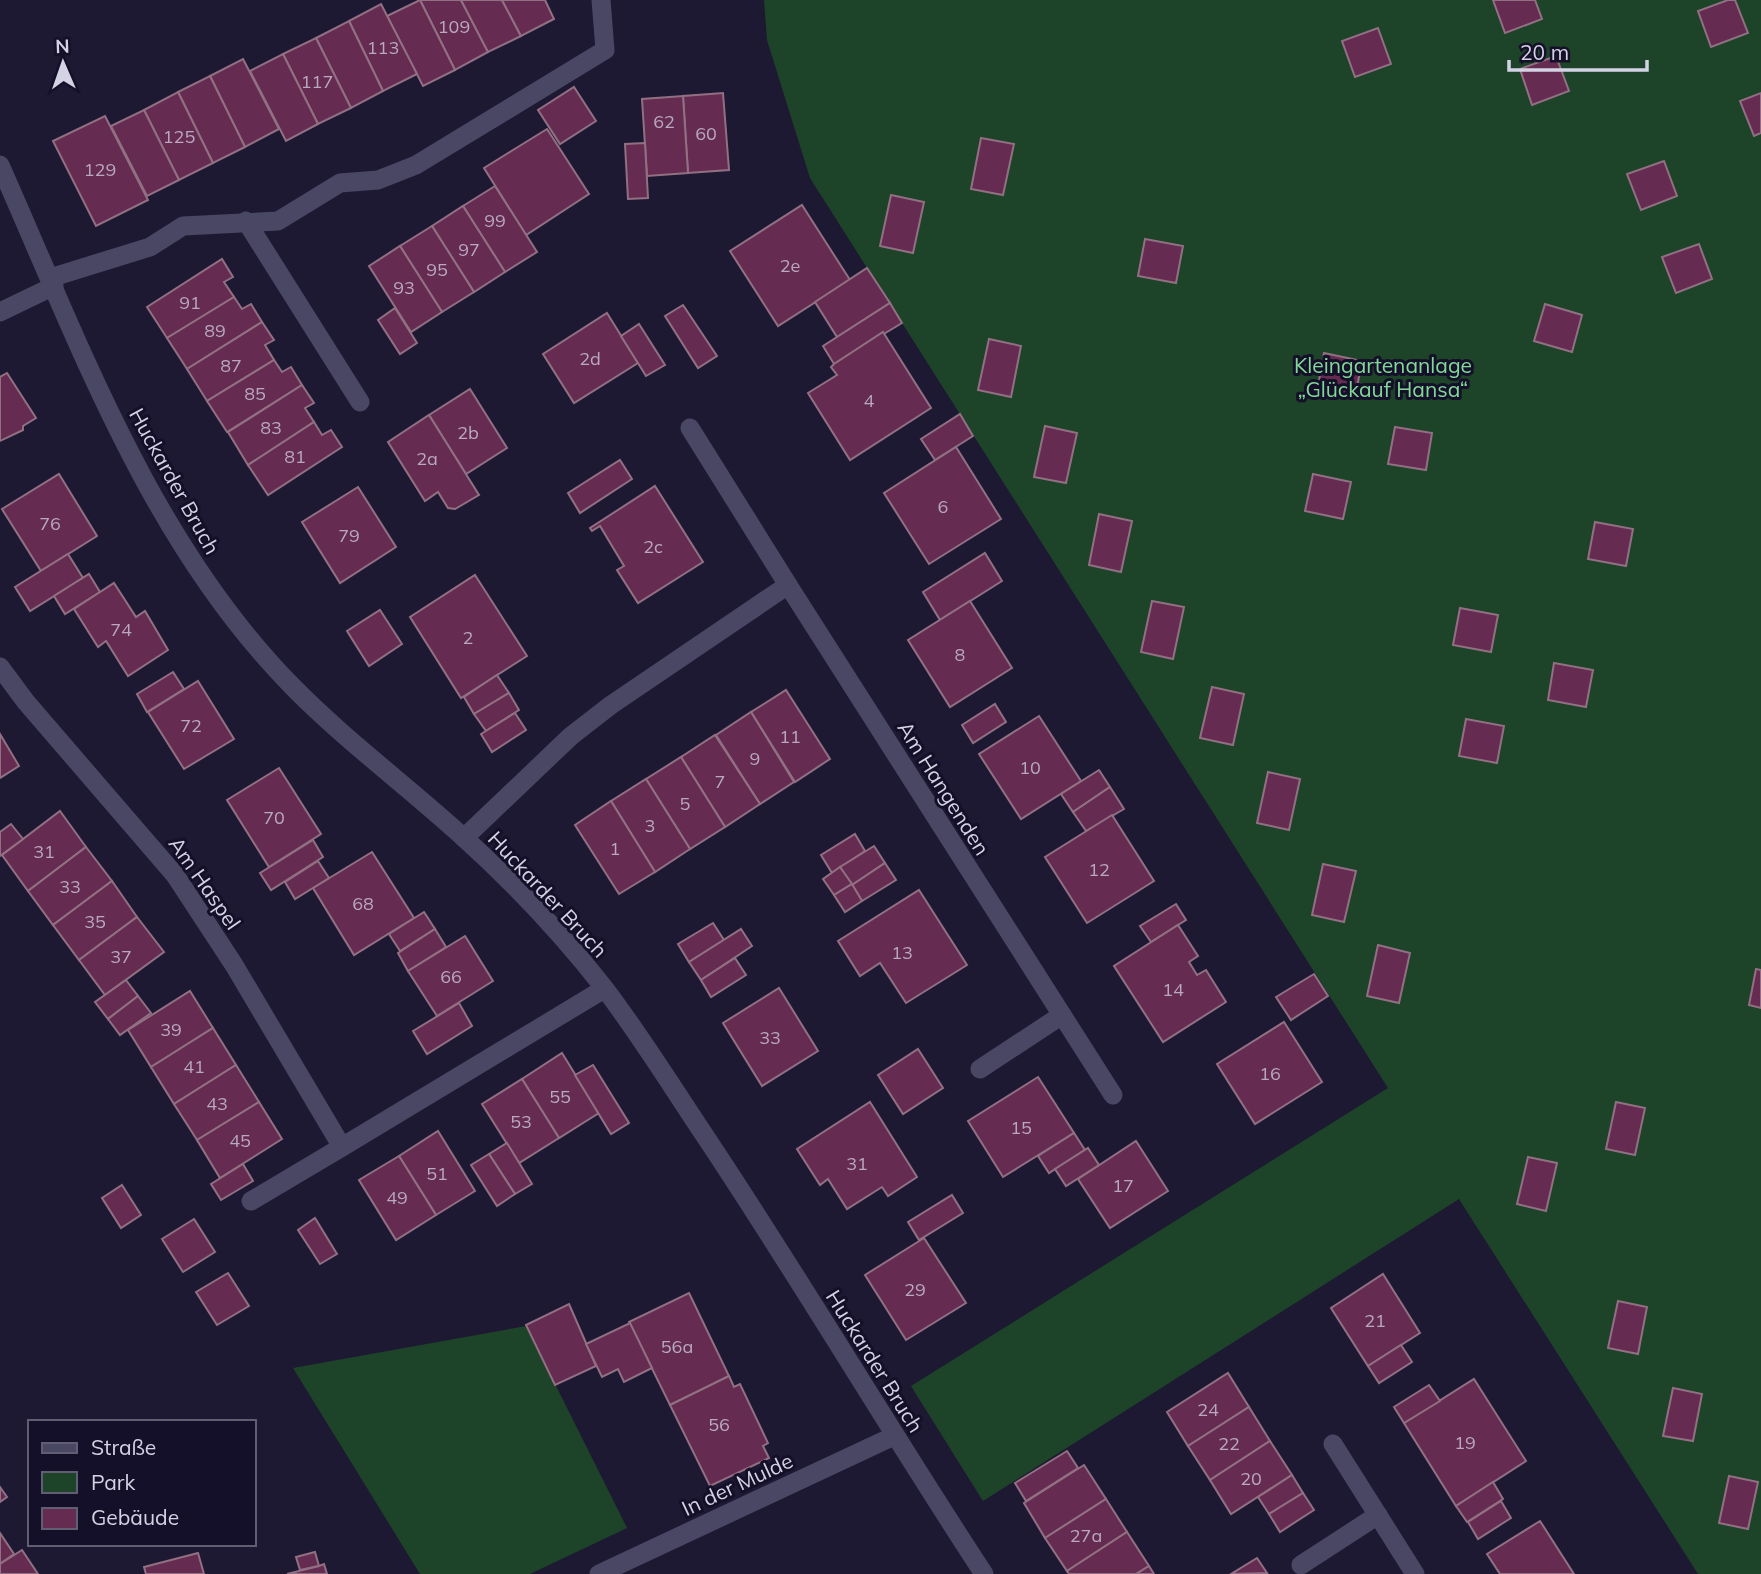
<svg xmlns="http://www.w3.org/2000/svg" width="1761" height="1574" font-family="Mulish,sans-serif">
<style>
.green{fill:#1d4428}
.building{fill:#652b50;stroke:#917083;stroke-width:2}
.lines{fill:none;stroke-linecap:round;stroke-linejoin:round}
.minor{stroke:#4a4764;stroke-width:19}
.labels{text-anchor:middle;dominant-baseline:central;stroke-width:6;stroke-linejoin:round;paint-order:stroke}
.number-label{font-size:18px;fill:#b8a9c0}
.park-label{font-size:21px;fill:#82d997;stroke:#151029}
.street-label{font-size:21px;fill:#d4d3e5;stroke:#151029}
</style>
<rect width="100%" height="100%" fill="#1e1933"/>
<!-- green -->
<g class="green">
<polygon points="764,0 1761,0 1761,1574 1698,1574 1459,1199 983,1501 911,1386 1388,1088 810,178 767,40"/>
<polygon points="526,1326 627,1528 530,1574 420,1574 293,1368"/>
</g>
<!-- building -->
<g class="building">
<polygon points="420,0 461,0 488,52 455,70"/>
<polygon points="420,0 455,70 423,86 387,16"/>
<polygon points="461,0 502,0 521,36 488,52"/>
<polygon points="502,0 545,0 554,19 521,36"/>
<polygon points="1493,0 1535,0 1542,19 1505,33"/>
<polygon points="1728,0 1735,0 1748,33 1711,47 1698,11"/>
<polygon points="381,4 417,74 383,91 349,21"/>
<polygon points="349,21 383,91 351,108 316,38"/>
<polygon points="1378,28 1391,64 1355,77 1342,41"/>
<polygon points="316,38 351,108 318,124 283,54"/>
<polygon points="283,54 318,124 286,141 250,71"/>
<polygon points="1556,56 1569,91 1532,105 1520,69"/>
<polygon points="243,59 279,129 245,147 210,76"/>
<polygon points="210,76 245,147 213,163 178,92"/>
<polygon points="574,87 596,121 560,144 538,110"/>
<polygon points="178,92 213,163 179,180 144,110"/>
<polygon points="723,93 729,170 688,173 683,96"/>
<polygon points="1761,93 1761,133 1754,136 1740,101"/>
<polygon points="683,96 688,173 647,176 642,99"/>
<polygon points="144,110 179,180 147,196 111,126"/>
<polygon points="105,116 148,200 96,226 53,141"/>
<polygon points="547,129 589,194 526,235 484,168"/>
<polygon points="981,138 1014,144 1003,195 971,189"/>
<polygon points="645,143 648,198 628,199 625,144"/>
<polygon points="1664,161 1677,196 1641,210 1627,174"/>
<polygon points="495,186 537,252 505,272 463,206"/>
<polygon points="891,195 924,202 913,253 880,246"/>
<polygon points="802,205 850,280 778,326 730,251"/>
<polygon points="463,206 505,272 474,292 432,226"/>
<polygon points="432,226 474,292 442,312 400,246"/>
<polygon points="1145,239 1183,246 1176,283 1138,276"/>
<polygon points="1699,244 1712,279 1676,293 1662,257"/>
<polygon points="400,246 442,312 411,332 369,266"/>
<polygon points="222,259 233,277 224,282 234,297 167,338 147,307"/>
<polygon points="867,268 890,303 837,337 815,302"/>
<polygon points="234,297 242,309 251,304 262,322 187,369 167,338"/>
<polygon points="890,303 902,323 834,364 823,346"/>
<polygon points="1545,304 1582,315 1572,352 1534,341"/>
<polygon points="683,305 717,356 698,368 665,316"/>
<polygon points="395,308 417,343 400,354 378,320"/>
<polygon points="607,313 638,363 574,403 543,354"/>
<polygon points="262,322 274,340 265,345 274,360 207,401 187,369"/>
<polygon points="639,324 665,365 646,376 621,336"/>
<polygon points="883,332 931,408 850,460 808,393 837,375 831,367 834,364"/>
<polygon points="989,339 1021,346 1011,397 978,390"/>
<polygon points="1324,353 1362,361 1355,398 1317,391"/>
<polygon points="274,360 282,372 291,367 302,385 227,432 207,401"/>
<polygon points="7,373 36,418 23,426 23,430 0,441 0,377"/>
<polygon points="302,385 314,403 305,408 314,422 248,465 228,432"/>
<polygon points="470,389 507,448 466,474 429,415"/>
<polygon points="960,414 973,436 935,460 921,439"/>
<polygon points="429,415 479,495 455,509 448,508 438,492 425,501 388,442"/>
<polygon points="314,422 322,435 331,430 342,447 268,495 248,465"/>
<polygon points="1045,426 1077,433 1066,483 1034,477"/>
<polygon points="1395,427 1432,433 1426,470 1388,464"/>
<polygon points="956,447 1001,519 929,564 884,493"/>
<polygon points="620,460 632,479 580,513 568,493"/>
<polygon points="59,474 97,536 41,571 2,509"/>
<polygon points="1313,474 1351,482 1343,519 1305,511"/>
<polygon points="655,486 703,562 638,603 617,570 624,566 600,526 592,531 590,528"/>
<polygon points="358,487 396,547 340,583 302,522"/>
<polygon points="1099,514 1132,521 1121,572 1089,565"/>
<polygon points="1595,522 1633,529 1626,566 1588,559"/>
<polygon points="985,553 1002,581 940,620 923,592"/>
<polygon points="68,554 83,578 30,611 15,587"/>
<polygon points="89,574 100,592 65,614 54,596"/>
<polygon points="475,575 527,656 461,698 410,617"/>
<polygon points="114,583 136,617 145,611 168,650 128,676 106,641 98,647 74,609"/>
<polygon points="970,601 1012,668 950,707 908,640"/>
<polygon points="1152,601 1184,607 1173,659 1141,652"/>
<polygon points="1460,608 1498,615 1491,652 1453,645"/>
<polygon points="380,610 402,644 369,666 347,631"/>
<polygon points="1554,663 1593,670 1586,707 1548,700"/>
<polygon points="173,672 184,689 147,712 137,694"/>
<polygon points="497,675 509,693 474,714 464,697"/>
<polygon points="198,681 234,739 184,769 148,712"/>
<polygon points="1212,687 1244,694 1233,745 1200,738"/>
<polygon points="786,690 830,759 795,782 751,712"/>
<polygon points="509,693 519,710 486,731 474,714"/>
<polygon points="995,704 1006,722 973,743 962,725"/>
<polygon points="751,712 794,782 760,804 716,735"/>
<polygon points="515,713 526,730 492,752 481,734"/>
<polygon points="1039,716 1081,781 1021,819 979,754"/>
<polygon points="1466,719 1504,726 1497,763 1459,756"/>
<polygon points="0,734 19,766 0,778"/>
<polygon points="715,735 760,804 725,827 681,757"/>
<polygon points="681,757 725,827 690,849 646,779"/>
<polygon points="279,768 321,834 269,867 227,800"/>
<polygon points="1099,770 1110,787 1073,812 1061,794"/>
<polygon points="1268,772 1300,779 1289,830 1257,823"/>
<polygon points="646,779 690,849 655,872 611,801"/>
<polygon points="1110,787 1124,809 1086,831 1073,812"/>
<polygon points="611,801 655,872 619,894 575,825"/>
<polygon points="60,811 86,847 28,891 2,855"/>
<polygon points="1112,815 1154,881 1087,923 1045,857"/>
<polygon points="11,824 23,839 0,856 0,832"/>
<polygon points="855,834 865,851 832,873 821,855"/>
<polygon points="313,840 323,857 271,890 260,873"/>
<polygon points="874,846 885,863 852,885 840,867"/>
<polygon points="86,847 112,881 53,925 28,891"/>
<polygon points="372,852 414,918 354,955 313,888"/>
<polygon points="318,861 329,878 295,899 285,882"/>
<polygon points="885,863 896,880 862,901 852,885"/>
<polygon points="1323,864 1356,871 1344,922 1312,915"/>
<polygon points="840,867 852,884 834,895 823,879"/>
<polygon points="112,881 137,917 79,960 53,925"/>
<polygon points="852,884 862,901 845,912 834,895"/>
<polygon points="919,890 967,965 906,1003 880,963 860,976 838,941"/>
<polygon points="1176,904 1186,920 1151,942 1140,926"/>
<polygon points="424,912 435,929 400,951 389,934"/>
<polygon points="137,917 164,952 105,995 79,960"/>
<polygon points="713,923 724,940 689,962 678,944"/>
<polygon points="1178,925 1198,956 1189,962 1197,975 1206,970 1226,1002 1163,1042 1114,966"/>
<polygon points="435,929 446,947 408,971 398,953"/>
<polygon points="741,929 752,946 701,980 689,962"/>
<polygon points="465,936 493,981 437,1016 408,971"/>
<polygon points="1378,945 1410,953 1399,1003 1367,996"/>
<polygon points="735,958 746,975 711,997 701,980"/>
<polygon points="1756,969 1761,970 1761,1008 1749,1005"/>
<polygon points="1314,974 1328,996 1291,1020 1276,997"/>
<polygon points="126,980 138,996 108,1019 95,1002"/>
<polygon points="779,988 818,1051 762,1086 723,1023"/>
<polygon points="190,991 213,1028 151,1067 128,1030"/>
<polygon points="138,996 151,1013 120,1035 108,1019"/>
<polygon points="459,1003 472,1026 427,1054 413,1031"/>
<polygon points="1284,1022 1322,1082 1255,1124 1217,1064"/>
<polygon points="213,1028 236,1065 174,1104 151,1067"/>
<polygon points="918,1049 943,1088 903,1114 878,1075"/>
<polygon points="562,1053 599,1113 559,1138 522,1079"/>
<polygon points="236,1065 259,1102 197,1140 174,1104"/>
<polygon points="593,1065 629,1123 611,1134 575,1075"/>
<polygon points="1038,1077 1074,1133 1003,1177 968,1121"/>
<polygon points="522,1079 559,1138 519,1163 482,1104"/>
<polygon points="259,1102 282,1139 220,1178 197,1140"/>
<polygon points="870,1102 917,1177 888,1196 882,1187 847,1209 828,1179 820,1185 797,1149"/>
<polygon points="1616,1102 1645,1108 1635,1155 1606,1149"/>
<polygon points="438,1131 475,1191 436,1215 399,1156"/>
<polygon points="1074,1133 1085,1150 1049,1173 1038,1156"/>
<polygon points="1136,1141 1168,1191 1110,1228 1078,1179"/>
<polygon points="507,1143 532,1184 515,1194 489,1154"/>
<polygon points="1088,1148 1099,1165 1066,1186 1055,1169"/>
<polygon points="489,1154 515,1194 497,1206 471,1165"/>
<polygon points="399,1156 436,1215 396,1240 359,1180"/>
<polygon points="1528,1157 1557,1163 1546,1211 1517,1204"/>
<polygon points="243,1164 253,1181 221,1200 211,1184"/>
<polygon points="122,1185 141,1215 121,1228 102,1198"/>
<polygon points="952,1195 963,1213 919,1240 908,1222"/>
<polygon points="315,1218 337,1254 320,1264 298,1230"/>
<polygon points="194,1219 215,1252 183,1272 162,1239"/>
<polygon points="924,1238 966,1303 906,1340 865,1275"/>
<polygon points="228,1273 249,1306 217,1325 196,1292"/>
<polygon points="1383,1274 1420,1333 1368,1366 1331,1308"/>
<polygon points="689,1293 729,1376 670,1405 629,1322"/>
<polygon points="1618,1301 1647,1307 1638,1354 1608,1348"/>
<polygon points="569,1304 596,1366 555,1385 526,1325"/>
<polygon points="630,1323 652,1368 624,1382 618,1369 602,1377 586,1344"/>
<polygon points="1401,1345 1412,1362 1379,1383 1368,1366"/>
<polygon points="1228,1373 1249,1407 1188,1446 1167,1412"/>
<polygon points="729,1376 734,1387 740,1384 768,1443 763,1446 769,1458 710,1486 670,1405"/>
<polygon points="1474,1379 1526,1461 1456,1506 1404,1423"/>
<polygon points="1429,1385 1440,1401 1404,1423 1394,1407"/>
<polygon points="1673,1388 1702,1394 1693,1441 1663,1436"/>
<polygon points="1249,1407 1270,1441 1210,1480 1188,1446"/>
<polygon points="1270,1441 1292,1475 1231,1514 1210,1480"/>
<polygon points="1067,1451 1078,1468 1026,1501 1015,1483"/>
<polygon points="1084,1465 1106,1499 1045,1538 1024,1503"/>
<polygon points="1292,1475 1303,1493 1269,1514 1258,1497"/>
<polygon points="1729,1476 1758,1482 1748,1529 1719,1523"/>
<polygon points="1493,1482 1503,1499 1467,1522 1456,1506"/>
<polygon points="0,1487 7,1497 0,1502"/>
<polygon points="1303,1493 1314,1510 1280,1532 1269,1514"/>
<polygon points="1106,1499 1127,1532 1067,1571 1045,1538"/>
<polygon points="1501,1501 1511,1518 1478,1539 1468,1522"/>
<polygon points="1540,1521 1574,1574 1500,1574 1487,1554"/>
<polygon points="1127,1532 1149,1566 1136,1574 1069,1574 1067,1571"/>
<polygon points="0,1533 14,1554 0,1564"/>
<polygon points="22,1550 38,1574 0,1574 0,1564"/>
<polygon points="315,1552 319,1566 300,1570 296,1557"/>
<polygon points="198,1553 204,1574 146,1574 144,1567"/>
<polygon points="1257,1558 1267,1573 1231,1574"/>
<polygon points="324,1564 327,1574 287,1574 319,1566"/>
<polygon points="1149,1566 1154,1574 1136,1574"/>
</g>
<g class="lines">
<!-- minor -->
<g class="minor">
<path d="M0,165C80,345 151,543 292,686C345,740 406,785 462,836C513,882 563,935 605,989C640,1035 671,1085 703,1133C800,1278 888,1428 984,1574"/>
<polyline points="246,221 360,402"/>
<polyline points="50,278 150,247 183,226 278,221 340,183 378,180 416,165 605,50 601,0"/>
<polyline points="0,312 54,286"/>
<polyline points="690,428 788,585"/>
<polyline points="0,667 26,702 175,875 234,965 342,1147 604,989"/>
<polyline points="464,838 571,736 611,705 788,585 1113,1095"/>
<polyline points="980,1069 1062,1015"/>
<polyline points="251,1201 342,1147"/>
<polyline points="1333,1444 1415,1574"/>
<polyline points="1301,1565 1378,1515"/>
<polyline points="599,1574 894,1436"/>
</g>
</g>
<g class="labels">
<!-- number labels -->
<g class="number-label">
<text x="454" y="26">109</text>
<text x="383" y="47">113</text>
<text x="317" y="81">117</text>
<text x="664" y="121">62</text>
<text x="706" y="133">60</text>
<text x="179" y="136">125</text>
<text x="100" y="169">129</text>
<text x="495" y="220">99</text>
<text x="469" y="249">97</text>
<text x="790" y="265">2e</text>
<text x="437" y="269">95</text>
<text x="404" y="287">93</text>
<text x="190" y="302">91</text>
<text x="215" y="330">89</text>
<text x="590" y="358">2d</text>
<text x="231" y="365">87</text>
<text x="255" y="393">85</text>
<text x="869" y="400">4</text>
<text x="271" y="427">83</text>
<text x="468" y="432">2b</text>
<text x="295" y="456">81</text>
<text x="427" y="458">2a</text>
<text x="943" y="506">6</text>
<text x="50" y="523">76</text>
<text x="349" y="535">79</text>
<text x="653" y="546">2c</text>
<text x="121" y="629">74</text>
<text x="468" y="637">2</text>
<text x="960" y="654">8</text>
<text x="191" y="725">72</text>
<text x="790" y="736">11</text>
<text x="755" y="758">9</text>
<text x="1030" y="767">10</text>
<text x="720" y="781">7</text>
<text x="685" y="803">5</text>
<text x="274" y="817">70</text>
<text x="650" y="825">3</text>
<text x="615" y="848">1</text>
<text x="44" y="851">31</text>
<text x="1099" y="869">12</text>
<text x="70" y="886">33</text>
<text x="363" y="903">68</text>
<text x="95" y="921">35</text>
<text x="902" y="952">13</text>
<text x="121" y="956">37</text>
<text x="451" y="976">66</text>
<text x="1173" y="989">14</text>
<text x="171" y="1029">39</text>
<text x="770" y="1037">33</text>
<text x="194" y="1066">41</text>
<text x="1270" y="1073">16</text>
<text x="560" y="1096">55</text>
<text x="217" y="1103">43</text>
<text x="521" y="1121">53</text>
<text x="1021" y="1127">15</text>
<text x="240" y="1140">45</text>
<text x="857" y="1163">31</text>
<text x="437" y="1173">51</text>
<text x="1123" y="1185">17</text>
<text x="397" y="1197">49</text>
<text x="915" y="1289">29</text>
<text x="1375" y="1320">21</text>
<text x="677" y="1346">56a</text>
<text x="1208" y="1409">24</text>
<text x="719" y="1424">56</text>
<text x="1465" y="1442">19</text>
<text x="1229" y="1443">22</text>
<text x="1251" y="1478">20</text>
<text x="1086" y="1535">27a</text>
</g>
<!-- park labels -->
<g class="park-label">
<text x="1383" y="365">Kleingartenanlage<tspan x="1383" dy="24">„Glückauf Hansa“</tspan></text>
</g>
<!-- street labels -->
<g class="street-label">
<text transform="translate(175 481) rotate(61)">Huckarder Bruch</text>
<text transform="translate(944 788) rotate(58)">Am Hangenden</text>
<text transform="translate(205 883) rotate(55)">Am Haspel</text>
<text transform="translate(548 894) rotate(47)">Huckarder Bruch</text>
<text transform="translate(875 1361) rotate(58)">Huckarder Bruch</text>
<text transform="translate(737 1484) rotate(-25)">In der Mulde</text>
</g>
</g>
<!-- legend -->
<rect x="28" y="1420" width="228" height="126" fill="#151029" stroke="#615e74" stroke-width="2"/>
<rect x="42" y="1443" width="35" height="10" fill="#4a4764" stroke="#615e74" stroke-width="2"/>
<text x="91" y="1455" font-size="21" fill="#d4d3e5">Straße</text>
<rect x="42" y="1472" width="35" height="21" fill="#1d4428" stroke="#615e74" stroke-width="2"/>
<text x="91" y="1490" font-size="21" fill="#d4d3e5">Park</text>
<rect x="42" y="1508" width="35" height="21" fill="#652b50" stroke="#615e74" stroke-width="2"/>
<text x="91" y="1525" font-size="21" fill="#d4d3e5">Gebäude</text>
<!-- north arrow -->
<g transform="translate(63 63) rotate(358)" stroke="#151029" stroke-width="5" paint-order="stroke">
<path d="M0-5L12 26L0 18L-12 26Z" fill="#d4d3e5"/>
<text y="-10" font-size="19" font-weight="bold" text-anchor="middle" fill="#d4d3e5">N</text>
</g>
<!-- scale -->
<path d="M1509 60v10h138v-10" fill="none" stroke="#d4d3e5" stroke-width="3.5"/>
<text x="1520" y="60" font-size="21" fill="#d4d3e5" stroke="#151029" stroke-width="5" paint-order="stroke">20 m</text>
</svg>
